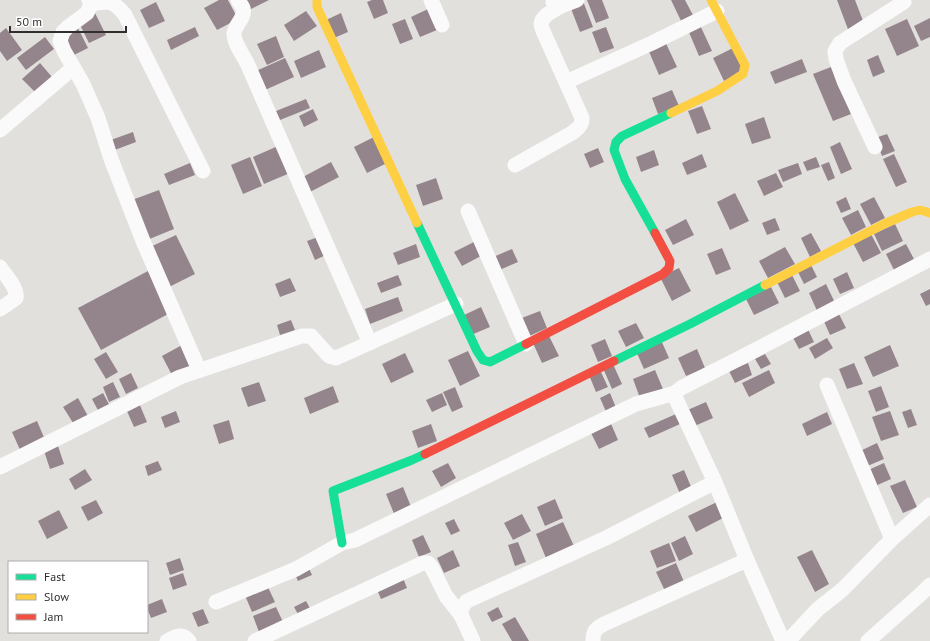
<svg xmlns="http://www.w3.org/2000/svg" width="930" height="641" font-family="'PT Sans',sans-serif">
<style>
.building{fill:#94858c}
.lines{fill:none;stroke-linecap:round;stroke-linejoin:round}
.street{stroke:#fbfafa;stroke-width:15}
.fast{stroke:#16e098;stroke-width:9}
.slow{stroke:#ffcf43;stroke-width:9}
.jam{stroke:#f24e42;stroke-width:9}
</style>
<rect width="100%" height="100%" fill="#e2e0dd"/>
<!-- building -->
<g class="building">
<polygon points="219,0 228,0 238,19 217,30 204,8"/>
<polygon points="242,0 269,0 247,11"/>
<polygon points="372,0 383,0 388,13 374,19 367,2"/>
<polygon points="587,0 602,0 609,18 596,23"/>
<polygon points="671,0 685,0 695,19 683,25"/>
<polygon points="837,0 855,0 865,26 849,32"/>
<polygon points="583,1 593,27 580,32 570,6"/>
<polygon points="156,2 165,21 149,28 140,10"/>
<polygon points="428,9 437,30 420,37 411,17"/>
<polygon points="306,11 317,26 294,41 284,25"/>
<polygon points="95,13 106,35 89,43 78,21"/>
<polygon points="341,13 348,32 334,38 326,20"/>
<polygon points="930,18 930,37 921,41 914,26"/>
<polygon points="405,19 413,39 400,44 392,24"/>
<polygon points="907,19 919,46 897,56 885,29"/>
<polygon points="700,25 712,51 699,56 688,30"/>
<polygon points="195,27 199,36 171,50 167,40"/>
<polygon points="606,27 614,48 600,53 592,32"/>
<polygon points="6,28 22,50 7,61 0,51 0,33"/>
<polygon points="78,28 88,48 72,56 62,36"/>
<polygon points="276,36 284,57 267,65 257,44"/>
<polygon points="45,37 54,49 26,70 17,58"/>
<polygon points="664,39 677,67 659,75 647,47"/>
<polygon points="733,48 744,72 724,81 713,58"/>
<polygon points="319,50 326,67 301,78 294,61"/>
<polygon points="878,55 885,72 873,77 867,60"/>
<polygon points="285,58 294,77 265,90 256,71"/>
<polygon points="802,59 807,72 775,84 770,72"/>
<polygon points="40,63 52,77 35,92 22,79"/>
<polygon points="831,67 851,114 833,121 813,74"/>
<polygon points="672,90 679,106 658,114 652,98"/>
<polygon points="306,99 310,108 275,122 271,113"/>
<polygon points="702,106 711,129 697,134 688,111"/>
<polygon points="313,109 318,120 304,127 299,116"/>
<polygon points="764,117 771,138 752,144 745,124"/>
<polygon points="133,132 136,142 112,151 108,141"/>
<polygon points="887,134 895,151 882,156 875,138"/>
<polygon points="376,136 389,162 367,173 354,147"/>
<polygon points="840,142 852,169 841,174 830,147"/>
<polygon points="278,146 290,173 264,184 253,157"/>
<polygon points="598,148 604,162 590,168 584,154"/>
<polygon points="654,150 659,165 641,172 636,157"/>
<polygon points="702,154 707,167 687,175 682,163"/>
<polygon points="894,154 907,182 896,187 883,159"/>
<polygon points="250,157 262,186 243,194 231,165"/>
<polygon points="816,157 820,167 807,171 803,162"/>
<polygon points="331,162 339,177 308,193 301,178"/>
<polygon points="829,162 835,178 828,181 821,165"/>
<polygon points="190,163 195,175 169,185 164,174"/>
<polygon points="798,163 802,174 783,182 778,170"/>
<polygon points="776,173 783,187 764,196 757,181"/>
<polygon points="436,178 443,199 423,206 416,185"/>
<polygon points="159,190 174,229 147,240 132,200"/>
<polygon points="735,193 749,221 730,230 717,202"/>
<polygon points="846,197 851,209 841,213 836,202"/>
<polygon points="874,197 885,218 871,225 860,204"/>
<polygon points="858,210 866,227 851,235 842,218"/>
<polygon points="775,218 780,230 767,235 762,223"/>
<polygon points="686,219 694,235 673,245 665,230"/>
<polygon points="895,224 903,241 882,251 874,234"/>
<polygon points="811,233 821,251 810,257 801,238"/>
<polygon points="871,234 881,253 863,262 853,243"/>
<polygon points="176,235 195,274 167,288 148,248"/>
<polygon points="318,237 326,255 315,260 307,241"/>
<polygon points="474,242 481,256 462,266 454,252"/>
<polygon points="416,244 420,257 398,265 393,253"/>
<polygon points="906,244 915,261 895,272 886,254"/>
<polygon points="785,247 795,264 768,278 759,261"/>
<polygon points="722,248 731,269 716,275 707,254"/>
<polygon points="512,249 518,262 497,271 491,258"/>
<polygon points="811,265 817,277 804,284 798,272"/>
<polygon points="679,268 691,291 672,301 660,277"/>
<polygon points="148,271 170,313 101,350 78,308"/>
<polygon points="847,272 854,288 840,294 833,279"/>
<polygon points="398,275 402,285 381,293 377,283"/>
<polygon points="792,275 800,291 785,298 777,282"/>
<polygon points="290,278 296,291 280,297 275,284"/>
<polygon points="826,284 836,305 818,313 809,293"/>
<polygon points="771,287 779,303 754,315 746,299"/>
<polygon points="930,289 930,304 926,306 920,294"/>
<polygon points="398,297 403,311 370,324 365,309"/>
<polygon points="481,307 490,327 471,335 462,316"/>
<polygon points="837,310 846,328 830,335 822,317"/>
<polygon points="540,311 547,328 527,337 519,319"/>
<polygon points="291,320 295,330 280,335 277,325"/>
<polygon points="636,323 644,338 626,347 618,331"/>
<polygon points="806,325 814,342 799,349 790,332"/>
<polygon points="549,336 559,356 542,363 533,343"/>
<polygon points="827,338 833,348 815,359 809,348"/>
<polygon points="605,339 612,356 598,362 591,345"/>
<polygon points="661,340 669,358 644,369 636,351"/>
<polygon points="182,345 194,366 173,377 162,356"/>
<polygon points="890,345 899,366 873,377 864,357"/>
<polygon points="697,349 705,368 686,376 678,358"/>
<polygon points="468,351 480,376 460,386 448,360"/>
<polygon points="106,352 118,372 106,379 94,359"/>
<polygon points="405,353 414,372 391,383 382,364"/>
<polygon points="765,354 771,364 761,369 755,359"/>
<polygon points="748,363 752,375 735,383 729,371"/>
<polygon points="854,363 863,384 847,389 839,369"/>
<polygon points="613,364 622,384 612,389 603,368"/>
<polygon points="600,370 608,387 596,392 589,375"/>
<polygon points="655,370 663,389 640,398 633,379"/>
<polygon points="769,370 775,383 749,397 742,383"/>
<polygon points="131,373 138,388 126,394 119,379"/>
<polygon points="113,382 120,397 109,402 103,387"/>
<polygon points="259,382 266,401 248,407 241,388"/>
<polygon points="333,386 339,402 310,414 304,398"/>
<polygon points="881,386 889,407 876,412 868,391"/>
<polygon points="455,387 463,407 452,412 443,392"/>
<polygon points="103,393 111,408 100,414 92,399"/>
<polygon points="442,393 447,405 432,412 426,400"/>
<polygon points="610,393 617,410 607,414 600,398"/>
<polygon points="78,398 89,418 75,426 63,407"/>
<polygon points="706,402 713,418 690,428 683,412"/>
<polygon points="139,403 147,422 134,427 126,409"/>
<polygon points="911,409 917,425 908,428 902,412"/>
<polygon points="176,411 180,422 165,428 161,417"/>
<polygon points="890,411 899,435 881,441 872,417"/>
<polygon points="827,412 832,424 807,436 802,424"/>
<polygon points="676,414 680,424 649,438 644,428"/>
<polygon points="609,419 618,440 599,449 589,429"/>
<polygon points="229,420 234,439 219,444 213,425"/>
<polygon points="37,421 46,442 21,452 12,432"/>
<polygon points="431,424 437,441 418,448 412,431"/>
<polygon points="877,443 884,459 865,467 858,452"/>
<polygon points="58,446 64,464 50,469 44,451"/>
<polygon points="158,461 162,470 148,476 145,466"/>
<polygon points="448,463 456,478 441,487 432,471"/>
<polygon points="884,463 891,479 873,487 866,471"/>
<polygon points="85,469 92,480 75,490 69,479"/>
<polygon points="684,470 692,489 680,494 672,475"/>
<polygon points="905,480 917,507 903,513 890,486"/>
<polygon points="403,487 412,509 395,516 386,494"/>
<polygon points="555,499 563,518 545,526 537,507"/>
<polygon points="96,500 103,513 88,521 81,507"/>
<polygon points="717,502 725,517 696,532 688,516"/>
<polygon points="59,510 68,528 47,539 38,521"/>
<polygon points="522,514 531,531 513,540 504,523"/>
<polygon points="454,519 460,531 451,535 445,523"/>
<polygon points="563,522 574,546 546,558 536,534"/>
<polygon points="423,535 431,552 419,557 412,540"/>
<polygon points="685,536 693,554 679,561 671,543"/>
<polygon points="518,542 526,562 515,566 508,545"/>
<polygon points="669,543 676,561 657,568 650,551"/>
<polygon points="453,550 460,566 444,573 437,558"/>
<polygon points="812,550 829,584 815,592 797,557"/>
<polygon points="180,558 184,570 170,575 166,563"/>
<polygon points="676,563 684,582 665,591 656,572"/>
<polygon points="307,564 312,575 298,581 293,570"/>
<polygon points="183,573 187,585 173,590 169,578"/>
<polygon points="401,573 407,588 381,599 375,585"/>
<polygon points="266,583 275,602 252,612 244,593"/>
<polygon points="162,599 167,612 151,618 147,608 147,605"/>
<polygon points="306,601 311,610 299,616 294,607"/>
<polygon points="276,607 283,622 259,632 253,616"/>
<polygon points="498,607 503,617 492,622 487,613"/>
<polygon points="203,609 209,623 198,627 192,613"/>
<polygon points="515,617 529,641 512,641 502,624"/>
</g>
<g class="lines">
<!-- street -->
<g class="street">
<polyline points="89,0 91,4 87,13 68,27 63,32 60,41 64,51 83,84 98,118 111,159 143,241 199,370"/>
<path d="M238,0C240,3 242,6 243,8C246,18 234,25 234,34C234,43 243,55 247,63L306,198L370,343"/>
<polyline points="431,0 442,25"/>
<polyline points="553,2 554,4 561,6 577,0"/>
<path d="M91,4C110,1 113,0 125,15L203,171"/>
<polyline points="566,82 652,43 717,11"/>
<polyline points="0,130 73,68"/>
<polyline points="875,147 844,81 836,59 835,51 840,43 904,2"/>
<path d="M515,165L572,133C578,128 582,126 582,118L543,31C542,28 541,26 541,24C542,15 555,10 561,6"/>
<polyline points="468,211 526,344"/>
<path d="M0,267C5,275 18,288 16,298L0,309"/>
<polyline points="827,385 892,539"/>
<polyline points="0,467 180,377 302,336 311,336 329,356 336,358 456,304"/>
<polyline points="216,602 296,569 342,543 355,540 636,404 675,393"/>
<path d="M167,641C175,637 182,632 189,641"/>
<polyline points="255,641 423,563 428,563 432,568 446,596 461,615"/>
<polyline points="473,641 461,615 462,607 467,601 606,538 715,482"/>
<path d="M593,641C593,631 595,629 604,624L747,560"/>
<polyline points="783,641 747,560 715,482 676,399 675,393 681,388 740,358 930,259"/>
<polyline points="788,641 818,609 842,590 892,539 930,505"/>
<polyline points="868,641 922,593 930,585"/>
</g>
<!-- fast -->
<g class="fast">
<polyline points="417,223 477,351 483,360 490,362 526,344"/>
<polyline points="655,233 625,179 614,150 616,142 622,136 671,113"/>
<polyline points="614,361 690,324 765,285"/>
<polyline points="342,543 333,491 412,460 425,454"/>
</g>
<!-- slow -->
<g class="slow">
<polyline points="317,0 317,7 417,223"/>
<polyline points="671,113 717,91 743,74 745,65 711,0"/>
<polyline points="765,285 884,224 912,212 920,210 930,213"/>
</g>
<!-- jam -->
<g class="jam">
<polyline points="526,344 663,274 669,268 670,261 655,233"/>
<polyline points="425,454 614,361"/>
</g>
</g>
<!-- legend -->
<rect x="8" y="561" width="140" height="72" fill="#ffffff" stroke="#acacab"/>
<rect x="16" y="574" width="20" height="6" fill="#16e098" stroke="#acacab"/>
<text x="44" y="581" font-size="12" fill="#302f2e">Fast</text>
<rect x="16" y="594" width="20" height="6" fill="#ffcf43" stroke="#acacab"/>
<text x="44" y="601" font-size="12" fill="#302f2e">Slow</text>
<rect x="16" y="614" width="20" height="6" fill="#f24e42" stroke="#acacab"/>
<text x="44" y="621" font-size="12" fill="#302f2e">Jam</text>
<!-- scale -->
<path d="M10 26v6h116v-6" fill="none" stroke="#302f2e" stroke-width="2"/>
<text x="16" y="26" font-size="12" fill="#302f2e" stroke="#ffffff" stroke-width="3" paint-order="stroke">50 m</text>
</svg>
